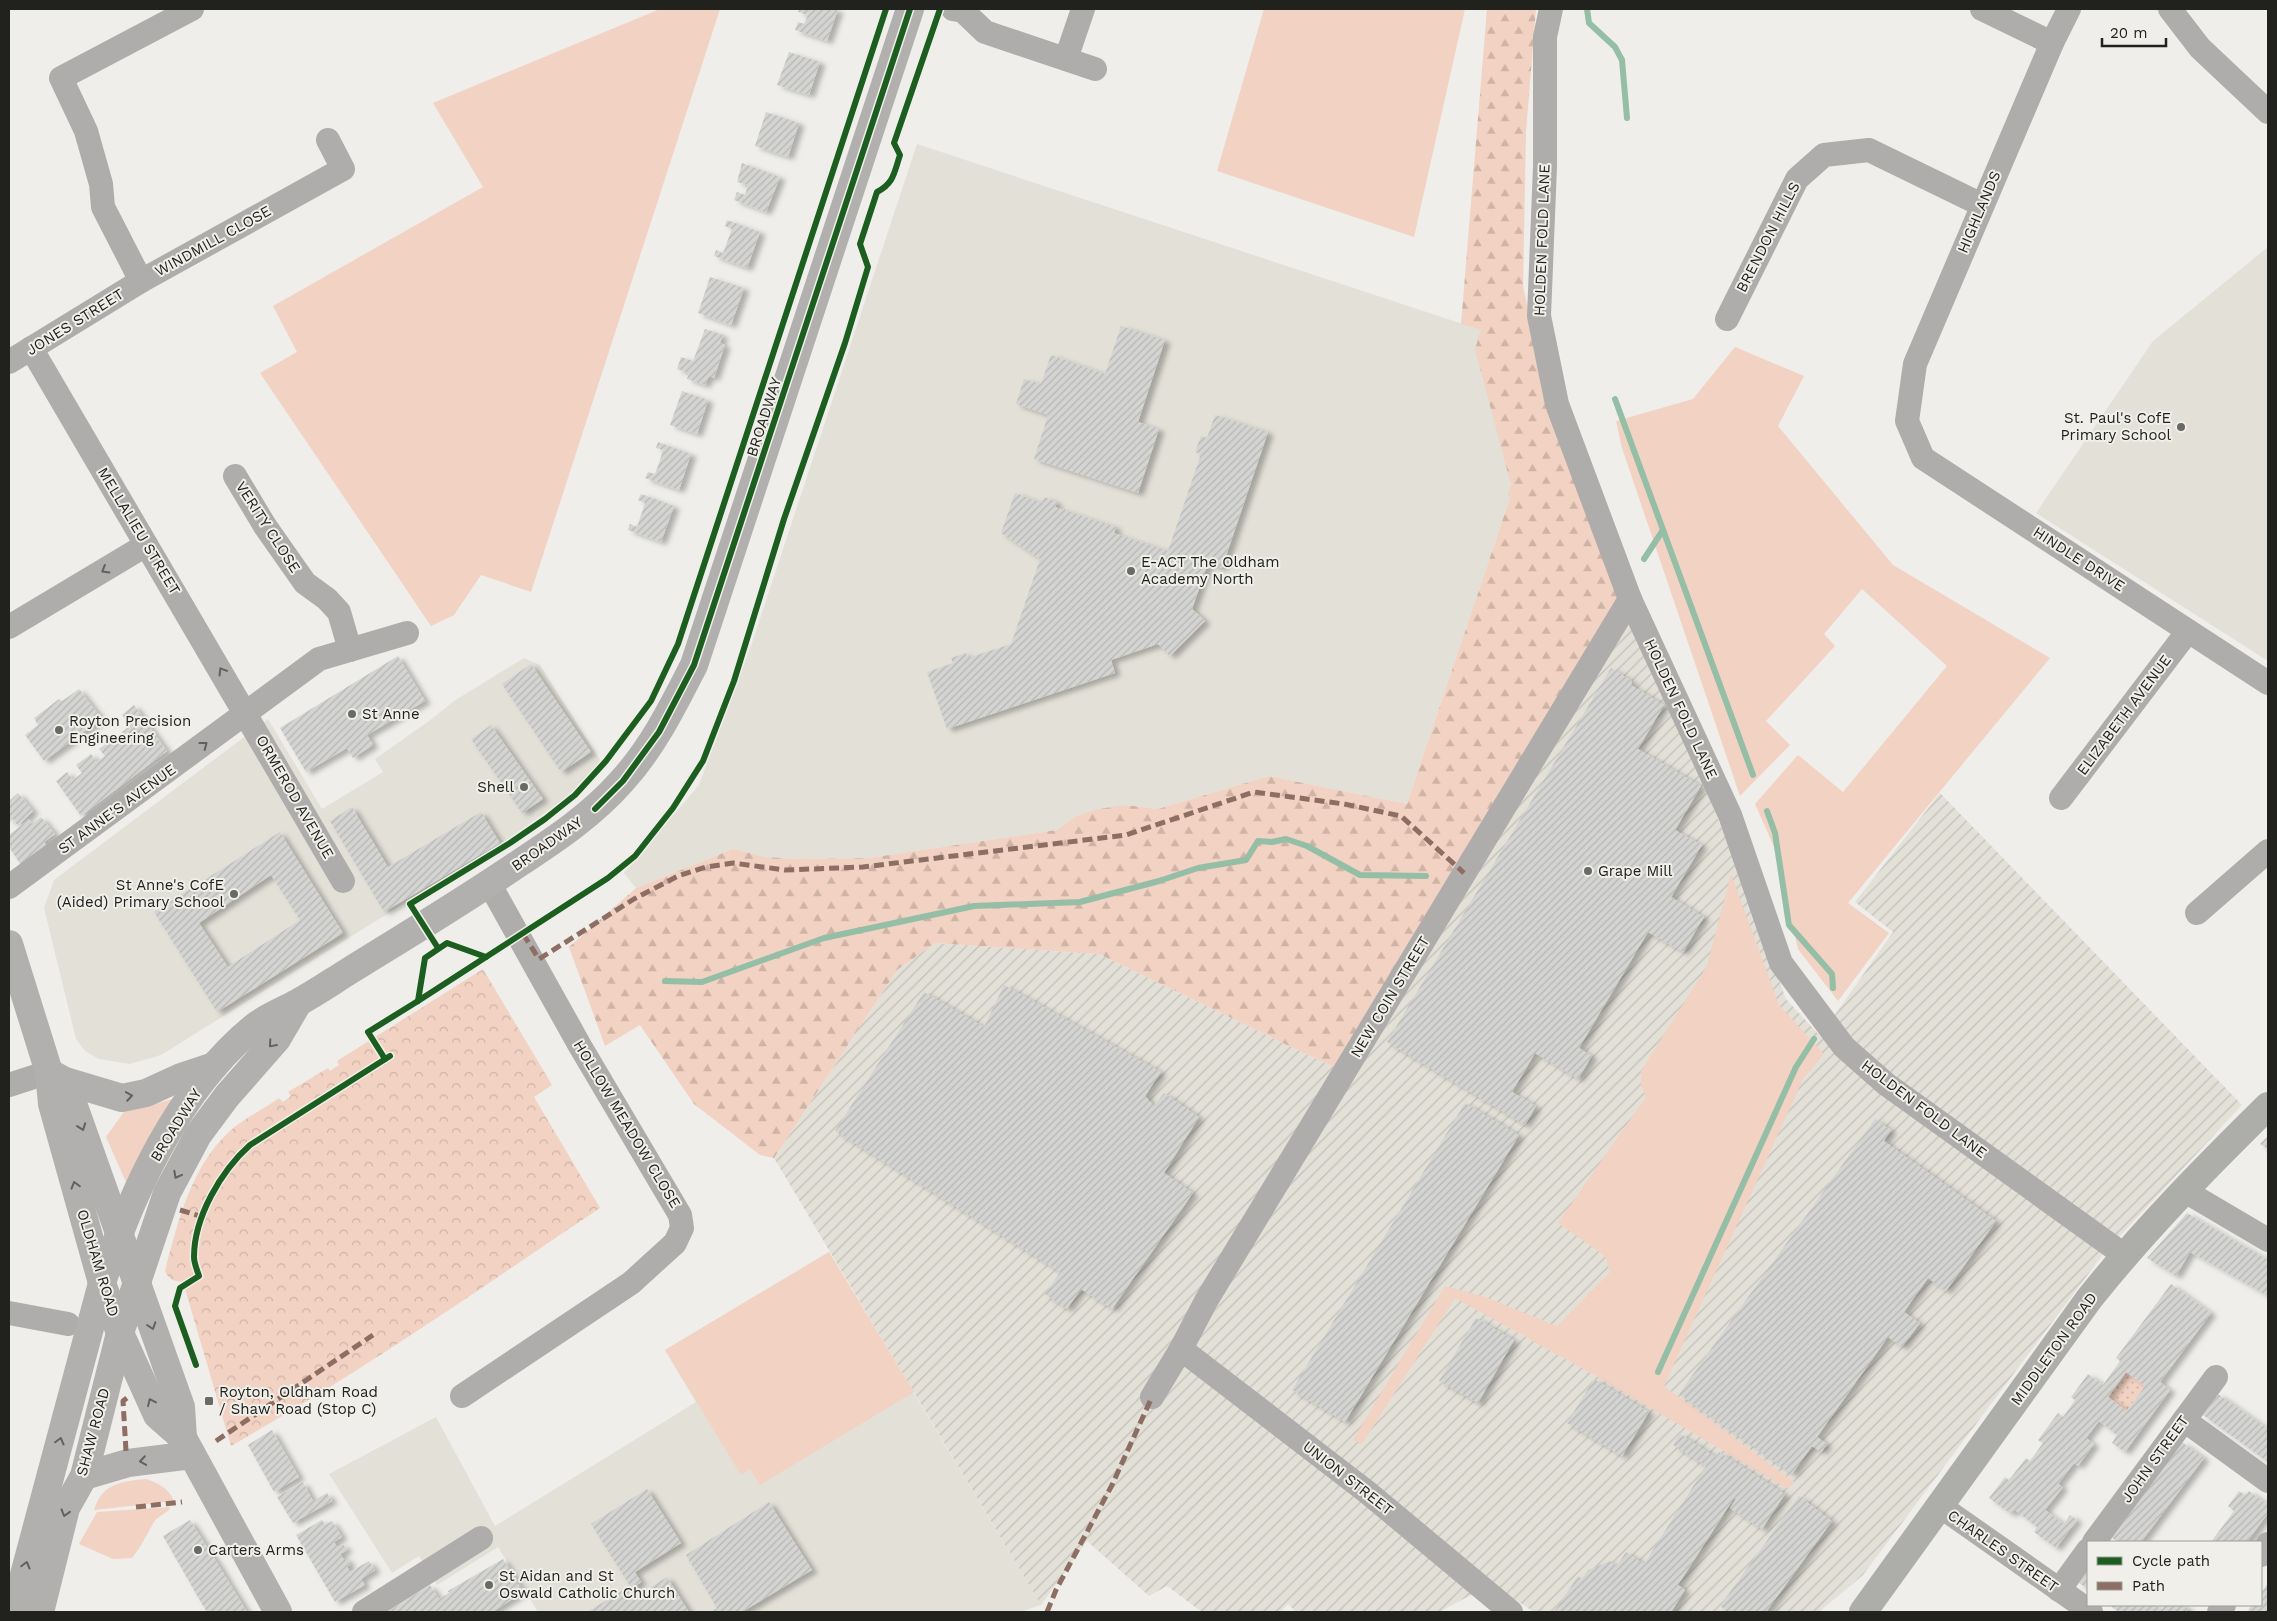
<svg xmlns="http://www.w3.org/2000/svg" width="2277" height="1621" font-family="'Work Sans',sans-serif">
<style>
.built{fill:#e2e0d7}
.industrial{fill:url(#industrial-furrows)}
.grass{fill:#f2d2c2}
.forest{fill:url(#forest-firs)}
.park{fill:url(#park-crowns)}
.garden{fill:url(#garden-dots)}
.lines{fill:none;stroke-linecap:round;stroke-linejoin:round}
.stream{stroke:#94bea5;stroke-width:6}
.building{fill:url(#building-hatch);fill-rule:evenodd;filter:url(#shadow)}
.minor{stroke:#aeadab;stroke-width:24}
.secondary{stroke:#adadaa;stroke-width:28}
.primary{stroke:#b1b0ae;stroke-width:28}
.quiet{stroke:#8d6e63;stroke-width:5;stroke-dasharray:10 5;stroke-linecap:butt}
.cycleway-casing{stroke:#f0efe9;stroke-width:9}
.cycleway{stroke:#1b5e20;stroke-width:6}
.oneway{stroke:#60605d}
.oneway2{stroke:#62615f}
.poi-dot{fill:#696965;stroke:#f0efe9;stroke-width:2}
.labels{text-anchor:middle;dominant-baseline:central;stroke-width:4;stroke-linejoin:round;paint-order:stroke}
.street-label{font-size:15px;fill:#21211e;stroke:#f0efe9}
.poi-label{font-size:15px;fill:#21211e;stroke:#f0efe9;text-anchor:start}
</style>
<defs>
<pattern id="industrial-furrows" width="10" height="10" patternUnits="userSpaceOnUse" patternTransform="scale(1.25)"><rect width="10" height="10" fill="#e2e0d7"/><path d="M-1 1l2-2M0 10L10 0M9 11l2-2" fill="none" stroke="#c2c0b8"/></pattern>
<pattern id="forest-firs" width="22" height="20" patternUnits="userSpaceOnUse" patternTransform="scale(1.25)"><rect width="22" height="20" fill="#f2d2c2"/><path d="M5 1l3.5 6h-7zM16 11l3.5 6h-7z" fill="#cfb4a6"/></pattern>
<pattern id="park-crowns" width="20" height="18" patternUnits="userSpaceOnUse" patternTransform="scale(1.25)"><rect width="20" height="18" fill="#f2d2c2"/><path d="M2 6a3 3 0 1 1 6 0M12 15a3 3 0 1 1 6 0" fill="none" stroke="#cfb4a6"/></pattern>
<pattern id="garden-dots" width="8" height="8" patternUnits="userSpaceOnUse" patternTransform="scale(1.25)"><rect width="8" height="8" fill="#f2d2c2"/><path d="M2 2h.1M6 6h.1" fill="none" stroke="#cfb4a6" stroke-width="1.8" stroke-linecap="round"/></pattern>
<pattern id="building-hatch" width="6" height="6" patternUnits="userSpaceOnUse" patternTransform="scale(1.25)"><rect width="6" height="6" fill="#d4d5d2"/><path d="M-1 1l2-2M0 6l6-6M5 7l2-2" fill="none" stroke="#b6b7b4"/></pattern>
<filter id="shadow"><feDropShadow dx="5.5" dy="3" stdDeviation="2.5" flood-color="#0004"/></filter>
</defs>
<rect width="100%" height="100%" fill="#efeeea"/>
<!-- built -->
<g class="built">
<polygon points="917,144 1481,330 1511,486 1508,493 1510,498 1407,804 1269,776 1158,809 1125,805 1076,816 1057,830 869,858 799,859 766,857 733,849 636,888 624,873 699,785 752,643"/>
<polygon points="2268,247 2268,661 2036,513 2153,341"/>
<polygon points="524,658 540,665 600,760 588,782 511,837 161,1055 130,1064 99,1059 85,1051 76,1039 44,908 54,880 268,719 322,809 383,772 375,759 429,721 454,701"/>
<polygon points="829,1252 1041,1605 1020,1612 538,1612 498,1547 437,1585 419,1556 392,1573 329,1474 436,1417 495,1526 696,1402 665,1350"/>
</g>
<!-- industrial -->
<polygon class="industrial" points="1624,599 1716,813 1786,999 1820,1036 1893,932 1855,902 1940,793 2242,1105 2104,1253 1863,1575 1819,1612 1534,1612 1492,1584 1439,1612 1296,1612 1288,1604 1280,1612 1202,1612 1167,1586 1149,1596 1087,1541 1041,1605 774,1158 897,970 935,943 1099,954 1337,1069"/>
<!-- grass -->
<g class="grass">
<polygon points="660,9 720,9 531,592 481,575 454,615 431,626 260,373 297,352 273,306 483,187 433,103"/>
<polygon points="1264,9 1465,9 1414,237 1217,171"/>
<polygon points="1735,347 1804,376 1778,426 1893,565 2050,658 1848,903 1889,933 1838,1001 1798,949 1774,847 1755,804 1798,755 1843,792 1947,666 1862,589 1824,634 1835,646 1766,721 1790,745 1740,796 1622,448 1616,421 1693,399"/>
<polygon points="1731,874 1779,1005 1824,1054 1803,1079 1664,1386 1794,1482 1788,1489 1596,1376 1455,1298 1362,1444 1353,1440 1445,1286 1485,1297 1557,1326 1610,1272 1605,1256 1558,1223 1646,1097 1641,1085 1641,1071 1707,966"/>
<polygon points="173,1099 126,1182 106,1137 124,1112"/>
<polygon points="829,1252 914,1392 760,1485 750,1469 741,1475 665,1350"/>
<path d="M146,1479C160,1484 168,1488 174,1501L94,1510C101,1484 122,1481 146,1479Z"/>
<polygon points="170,1507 169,1510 155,1520 140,1547 132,1558 113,1559 79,1544 97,1512"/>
</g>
<!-- forest -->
<polygon class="forest" points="1487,9 1536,9 1526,132 1523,286 1532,328 1624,599 1337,1069 1099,954 935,943 897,970 774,1158 760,1155 694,1104 640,1025 605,1046 569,947 636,888 733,849 766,857 799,859 869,858 1057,830 1076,816 1099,809 1125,805 1158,809 1269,776 1407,804 1510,498 1508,493 1511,485 1475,349 1481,330 1461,324"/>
<!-- park -->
<path class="park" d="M483,969L552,1085L534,1097L600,1208C478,1290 358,1374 231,1446L183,1282C174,1281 169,1280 165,1271C178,1221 191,1166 231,1130C245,1118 264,1109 279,1098L283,1102L291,1096L288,1092L328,1068L330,1071L339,1065L337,1061Z"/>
<!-- garden -->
<polygon class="garden" points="2126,1372 2145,1386 2127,1411 2108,1397"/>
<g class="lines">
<!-- stream -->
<g class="stream">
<polyline points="1587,9 1589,23 1615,47 1622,60 1627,118"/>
<polyline points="1615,399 1753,775"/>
<polyline points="1644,559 1663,530"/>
<polyline points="1767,811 1775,833 1789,925 1832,974 1833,988"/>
<polyline points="665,981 702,982 824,938 974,906 1080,902 1159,881 1198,868 1246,860 1258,841 1272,842 1286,839 1307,846 1360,875 1426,876"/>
<polyline points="1658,1372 1796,1067 1814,1039"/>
</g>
</g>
<!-- building -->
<g class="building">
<polygon points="800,9 838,9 827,41 795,30 798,22 804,24 808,15 798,12"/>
<polygon points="789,52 820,62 809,95 777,85"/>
<polygon points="766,112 799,123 788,157 755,146"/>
<polygon points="742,163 780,177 766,212 734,200 737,192 745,195 748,185 737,182"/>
<polygon points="727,220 760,232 747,268 714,256 716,250 723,253 732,229 725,226"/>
<polygon points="710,277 744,288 731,325 698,313"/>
<polygon points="1121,326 1165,340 1138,422 1159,429 1138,493 1034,459 1048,415 1016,404 1024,379 1041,384 1051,355 1105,374"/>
<polygon points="705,329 723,335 720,343 725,345 714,378 709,376 705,385 687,379 689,373 677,369 681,357 693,361"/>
<polygon points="682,391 708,400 697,434 670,425"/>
<polygon points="1215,415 1268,432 1222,568 1208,563 1192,609 1205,621 1170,656 1158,644 1111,660 1115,673 947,729 927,672 953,663 951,658 966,653 968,658 1011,644 1040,559 1001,533 1015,493 1042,503 1044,497 1057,502 1055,507 1116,527 1114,533 1168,551 1201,454 1195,452 1201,436 1207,438"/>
<polygon points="658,442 691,454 679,490 645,478 648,472 655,474 659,463 663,450 656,448"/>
<polygon points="641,494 674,506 661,542 628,530 630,524 637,527 645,503 638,500"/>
<polygon points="398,656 425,701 367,735 373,745 353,758 347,748 306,772 280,728"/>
<polygon points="531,664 591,752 561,772 502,684"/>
<polygon points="1611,668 1632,681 1631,685 1664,705 1638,749 1701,786 1675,830 1702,845 1671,897 1704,917 1683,952 1648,932 1579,1048 1592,1056 1578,1079 1535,1053 1512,1092 1536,1106 1525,1125 1387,1042"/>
<polygon points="79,689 102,719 44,761 25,735 38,725 34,718 59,699 62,701"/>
<polygon points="134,705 167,751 81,816 56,781 67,772 73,780 82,773 76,765 91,754 97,762 105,756 99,749 114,738 119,745 127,739 122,732 131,725 122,715"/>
<polygon points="491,725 543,799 522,813 471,739"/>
<polygon points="18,793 33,811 18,826 13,819 9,822 9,801"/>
<polygon points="352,807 388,867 481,812 500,843 384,912 330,821"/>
<polygon points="41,817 55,834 44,842 47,847 21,865 9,847 9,835 29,819 32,824"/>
<path d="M280,832L343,933L217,1012L154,912ZM271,875L300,920L228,967L199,923Z"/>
<polygon points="1004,985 1161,1072 1145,1096 1154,1106 1164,1093 1199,1117 1164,1173 1193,1193 1112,1309 1081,1289 1067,1309 1045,1294 1060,1272 835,1131 924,992 984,1027"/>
<polygon points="1465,1103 1519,1135 1345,1422 1292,1390"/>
<polygon points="1875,1119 1891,1130 1884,1141 1996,1221 1946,1291 1928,1278 1904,1312 1920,1323 1902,1347 1888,1337 1817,1437 1827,1444 1821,1452 1812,1446 1792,1474 1679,1394"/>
<polygon points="2268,1136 2268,1149 2260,1144"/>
<polygon points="2187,1213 2268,1260 2268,1296 2190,1252 2176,1276 2147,1258"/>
<path d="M2171,1284L2211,1313L2160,1382L2170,1390L2125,1452L2112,1443L2117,1435L2099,1421L2086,1438L2094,1444L2078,1466L2074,1463L2058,1484L2063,1487L2045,1510L2064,1524L2070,1515L2077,1520L2056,1548L2034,1532L2037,1527L2015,1510L2011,1514L1989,1498L2005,1477L2009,1480L2026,1458L2030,1461L2043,1443L2038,1440L2058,1413L2063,1417L2075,1400L2071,1397L2088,1374L2103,1385L2120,1361L2116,1358ZM2126,1372L2145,1386L2127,1411L2108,1397Z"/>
<polygon points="1476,1318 1514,1340 1478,1403 1439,1381"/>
<polygon points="1594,1379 1649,1412 1622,1456 1567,1423"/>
<polygon points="2218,1394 2268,1429 2268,1462 2203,1415"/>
<polygon points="272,1430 299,1477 274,1492 248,1445"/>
<polygon points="1680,1434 1716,1457 1719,1452 1785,1494 1762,1529 1730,1508 1736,1499 1734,1498 1678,1585 1685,1590 1671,1612 1554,1612 1578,1576 1582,1579 1588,1570 1610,1561 1617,1566 1626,1552 1644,1564 1706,1466 1673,1445"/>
<polygon points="2182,1442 2204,1458 2141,1542 2118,1542 2112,1538"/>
<polygon points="303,1482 313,1501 327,1493 332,1501 293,1523 277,1497"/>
<polygon points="647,1489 681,1543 635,1572 641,1582 634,1587 639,1595 667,1577 689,1612 587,1612 630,1586 591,1524"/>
<polygon points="2239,1491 2245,1495 2249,1491 2268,1505 2268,1513 2247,1542 2211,1542 2234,1511 2228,1506"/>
<polygon points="1799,1496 1832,1521 1766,1612 1730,1612 1720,1606"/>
<polygon points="769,1502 812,1570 742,1612 711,1612 717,1608 686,1555"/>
<polygon points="190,1520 216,1561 247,1612 207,1612 199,1599 163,1536"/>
<polygon points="322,1520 325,1525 332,1521 342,1537 334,1542 337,1547 343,1544 347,1550 340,1554 344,1560 347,1558 350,1565 347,1566 350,1572 369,1561 375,1570 361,1579 365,1585 335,1602 296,1535"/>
<polygon points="503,1559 523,1592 494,1611 495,1612 387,1612 430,1585 439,1599 449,1593 448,1591"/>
<polygon points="2088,1571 2088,1589 2079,1583"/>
<polygon points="2268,1583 2268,1612 2251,1612 2248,1610 2252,1605 2261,1605 2261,1593"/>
<polygon points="2109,1605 2155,1605 2162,1609 2165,1605 2184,1605 2188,1608 2185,1612 2119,1612"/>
</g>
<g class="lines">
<!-- minor -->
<g class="minor">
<polyline points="192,9 61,78 86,131 101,184 103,207 141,281 343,169 328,140"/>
<polyline points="953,9 963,11 985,32 1095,69"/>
<polyline points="1551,9 1545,37 1545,166 1539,316 1557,404 1630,599 1730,815 1781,963 1844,1047 1886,1084 2124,1255"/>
<polyline points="1982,9 2052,43"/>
<polyline points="2069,9 2052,43 1915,364 1907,421 1923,458 2268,683"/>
<polyline points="2170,9 2200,48 2268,112"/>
<polyline points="1066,59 1083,9"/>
<polyline points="1727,319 1797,179 1824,155 1869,150 1982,205"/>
<polyline points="31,348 343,881"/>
<polyline points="9,362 141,281"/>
<polyline points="235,476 265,526 305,583 327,599 339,612 350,650"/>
<polyline points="9,627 146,545"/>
<polyline points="2061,798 2188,631"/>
<polyline points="9,887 319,659 407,633"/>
<polyline points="2197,913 2268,851"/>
<polyline points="9,1085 49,1072"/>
<polyline points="2186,1189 2195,1197 2268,1240"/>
<polyline points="9,1313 68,1324"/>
<polyline points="1181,1349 1367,1492 1511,1612"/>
<polyline points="462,1396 631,1283 675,1243 682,1228 680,1215 580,1046 489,883"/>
<polyline points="1152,1397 1181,1349 1206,1301 1630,599"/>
<polyline points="2184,1420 2268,1481"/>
<polyline points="1940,1506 2091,1612"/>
<polyline points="2094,1542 2216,1377"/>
<polyline points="2261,1555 2268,1544"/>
<polyline points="2059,1590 2088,1550"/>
<polyline points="364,1612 481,1538"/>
<polyline points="2219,1612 2224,1605"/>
</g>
<!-- secondary -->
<path class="secondary" d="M1863,1612L2089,1299C2144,1230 2205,1168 2268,1106"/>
<!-- primary -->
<g class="primary">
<polyline points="9,944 49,1072 52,1104 102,1283 120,1333 157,1415 183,1438 278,1612"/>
<polyline points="54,1075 65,1081 122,1098 146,1093 181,1077 214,1066"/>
<polyline points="65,1081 181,1407 183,1438"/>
<polyline points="84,1476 128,1463 192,1455"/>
<path d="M14,1612L102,1283C131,1193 179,1088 254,1027C266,1017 283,1011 297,1003C314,994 330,983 346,973C404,937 462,902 518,864C556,839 592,815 622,781C653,747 673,706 694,665L910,9"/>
<polyline points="40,1612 66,1508 84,1476 120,1333 167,1193 198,1135 227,1096 277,1039 298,1003"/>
</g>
<!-- quiet -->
<g class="quiet">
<polyline points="523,934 539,959 634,899 678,876 706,867 733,863 785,870 863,867 1126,835 1254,792 1344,804 1401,816 1464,873"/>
<polyline points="180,1210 203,1217"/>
<polyline points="216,1441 373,1335"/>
<polyline points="126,1451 123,1401 128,1397"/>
<polyline points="136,1507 182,1502"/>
<polyline points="1047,1612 1056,1590 1112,1485 1152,1397"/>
</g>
<!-- cycleway casing -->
<g class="cycleway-casing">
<g id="cycleway">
<polyline points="595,809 623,781 659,732 694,665 910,9"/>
<polyline points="438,948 410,904 510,843 545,819 575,795 606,761 651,701 678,644 886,9"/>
<polyline points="418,1001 486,957"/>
<path d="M385,1059L368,1032L418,1001L425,958L447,943L486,957L608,878L635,856L673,808L703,761L734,681L784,519L845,343L868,267L860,244L877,192C894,183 894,173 900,155L894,143L940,9"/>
<path d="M196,1365L175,1306L180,1288L199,1276C197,1270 194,1263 194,1257C194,1217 221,1171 250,1145L390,1056"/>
</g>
</g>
<!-- cycleway -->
<use href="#cycleway" class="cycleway"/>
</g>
<!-- one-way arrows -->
<defs><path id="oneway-chevron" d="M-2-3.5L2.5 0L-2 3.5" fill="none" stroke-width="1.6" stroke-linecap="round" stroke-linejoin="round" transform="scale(1.25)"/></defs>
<g class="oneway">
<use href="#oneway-chevron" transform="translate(105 570) rotate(149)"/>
<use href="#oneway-chevron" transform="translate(222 671) rotate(-121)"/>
<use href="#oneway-chevron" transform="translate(204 745) rotate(-37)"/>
</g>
<g class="oneway2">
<use href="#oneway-chevron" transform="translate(272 1044) rotate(131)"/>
<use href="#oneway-chevron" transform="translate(129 1096) rotate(-9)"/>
<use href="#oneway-chevron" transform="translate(82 1127) rotate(70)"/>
<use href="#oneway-chevron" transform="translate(177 1175) rotate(118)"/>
<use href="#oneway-chevron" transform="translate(75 1185) rotate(-106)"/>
<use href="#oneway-chevron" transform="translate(152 1326) rotate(72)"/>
<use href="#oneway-chevron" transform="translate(151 1402) rotate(-115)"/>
<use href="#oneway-chevron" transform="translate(60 1441) rotate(-75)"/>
<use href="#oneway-chevron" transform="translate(143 1461) rotate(172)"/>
<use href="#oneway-chevron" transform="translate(65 1513) rotate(107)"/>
<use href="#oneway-chevron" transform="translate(26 1565) rotate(-75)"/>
</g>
<!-- markers -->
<g class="poi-dot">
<circle cx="2181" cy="427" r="5"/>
<circle cx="1131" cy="571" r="5"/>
<circle cx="352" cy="714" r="5"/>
<circle cx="59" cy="730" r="5"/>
<circle cx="524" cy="787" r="5"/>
<circle cx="1588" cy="871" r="5"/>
<circle cx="234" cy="894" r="5"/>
<rect x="204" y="1396" width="10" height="10" rx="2.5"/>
<circle cx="198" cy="1550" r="5"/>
<circle cx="489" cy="1585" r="5"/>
</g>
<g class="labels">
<!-- street labels -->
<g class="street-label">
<text transform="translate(1979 212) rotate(-67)">HIGHLANDS</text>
<text transform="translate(1768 237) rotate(-63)">BRENDON HILLS</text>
<text transform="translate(1542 240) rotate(-88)">HOLDEN FOLD LANE</text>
<text transform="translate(213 241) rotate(-29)">WINDMILL CLOSE</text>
<text transform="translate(75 322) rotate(-32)">JONES STREET</text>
<text transform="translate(764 417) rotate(-72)">BROADWAY</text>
<text transform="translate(268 527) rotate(57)">VERITY CLOSE</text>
<text transform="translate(139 531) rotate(59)">MELLALIEU STREET</text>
<text transform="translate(2079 559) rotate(33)">HINDLE DRIVE</text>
<text transform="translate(1681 709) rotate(65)">HOLDEN FOLD LANE</text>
<text transform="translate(2124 715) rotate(-53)">ELIZABETH AVENUE</text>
<text transform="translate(295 797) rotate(60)">ORMEROD AVENUE</text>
<text transform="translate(117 809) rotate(-36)">ST ANNE'S AVENUE</text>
<text transform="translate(547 844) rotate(-35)">BROADWAY</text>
<text transform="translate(1390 997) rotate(-59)">NEW COIN STREET</text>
<text transform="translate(1924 1109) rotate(37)">HOLDEN FOLD LANE</text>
<text transform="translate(627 1124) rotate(59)">HOLLOW MEADOW CLOSE</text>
<text transform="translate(176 1125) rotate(-58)">BROADWAY</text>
<text transform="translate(98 1263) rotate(73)">OLDHAM ROAD</text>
<text transform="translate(2054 1349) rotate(-54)">MIDDLETON ROAD</text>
<text transform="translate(93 1432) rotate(-75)">SHAW ROAD</text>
<text transform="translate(2155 1459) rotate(-54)">JOHN STREET</text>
<text transform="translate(1348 1478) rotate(38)">UNION STREET</text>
<text transform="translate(2003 1551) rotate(35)">CHARLES STREET</text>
</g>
<!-- poi labels -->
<g class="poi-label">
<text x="2171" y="418" text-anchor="end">St. Paul's CofE<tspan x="2171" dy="17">Primary School</tspan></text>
<text x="1141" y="562">E-ACT The Oldham<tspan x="1141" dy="17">Academy North</tspan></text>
<text x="362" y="714">St Anne</text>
<text x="69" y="721">Royton Precision<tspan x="69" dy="17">Engineering</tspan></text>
<text x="514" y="787" text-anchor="end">Shell</text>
<text x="1598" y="871">Grape Mill</text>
<text x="224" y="885" text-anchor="end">St Anne's CofE<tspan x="224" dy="17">(Aided) Primary School</tspan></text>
<text x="219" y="1392">Royton, Oldham Road<tspan x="219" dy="17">/ Shaw Road (Stop C)</tspan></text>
<text x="208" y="1550">Carters Arms</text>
<text x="499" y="1576">St Aidan and St<tspan x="499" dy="17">Oswald Catholic Church</tspan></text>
</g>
</g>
<!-- border -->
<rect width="2277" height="1621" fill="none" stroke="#21211e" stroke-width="20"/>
<!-- legend -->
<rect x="2087" y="1541" width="175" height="65" fill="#f0efe9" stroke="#9d9d98"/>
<rect x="2097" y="1557" width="25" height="8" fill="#1b5e20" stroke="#9d9d98"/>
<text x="2132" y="1566" font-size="15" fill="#21211e">Cycle path</text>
<rect x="2097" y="1582" width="25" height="8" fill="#8d6e63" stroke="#9d9d98"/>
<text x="2132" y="1591" font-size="15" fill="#21211e">Path</text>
<!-- scale -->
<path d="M2102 38v8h64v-8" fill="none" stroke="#21211e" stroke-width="2.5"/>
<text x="2110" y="38" font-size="15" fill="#21211e" stroke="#f0efe9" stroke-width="4" paint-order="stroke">20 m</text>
</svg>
